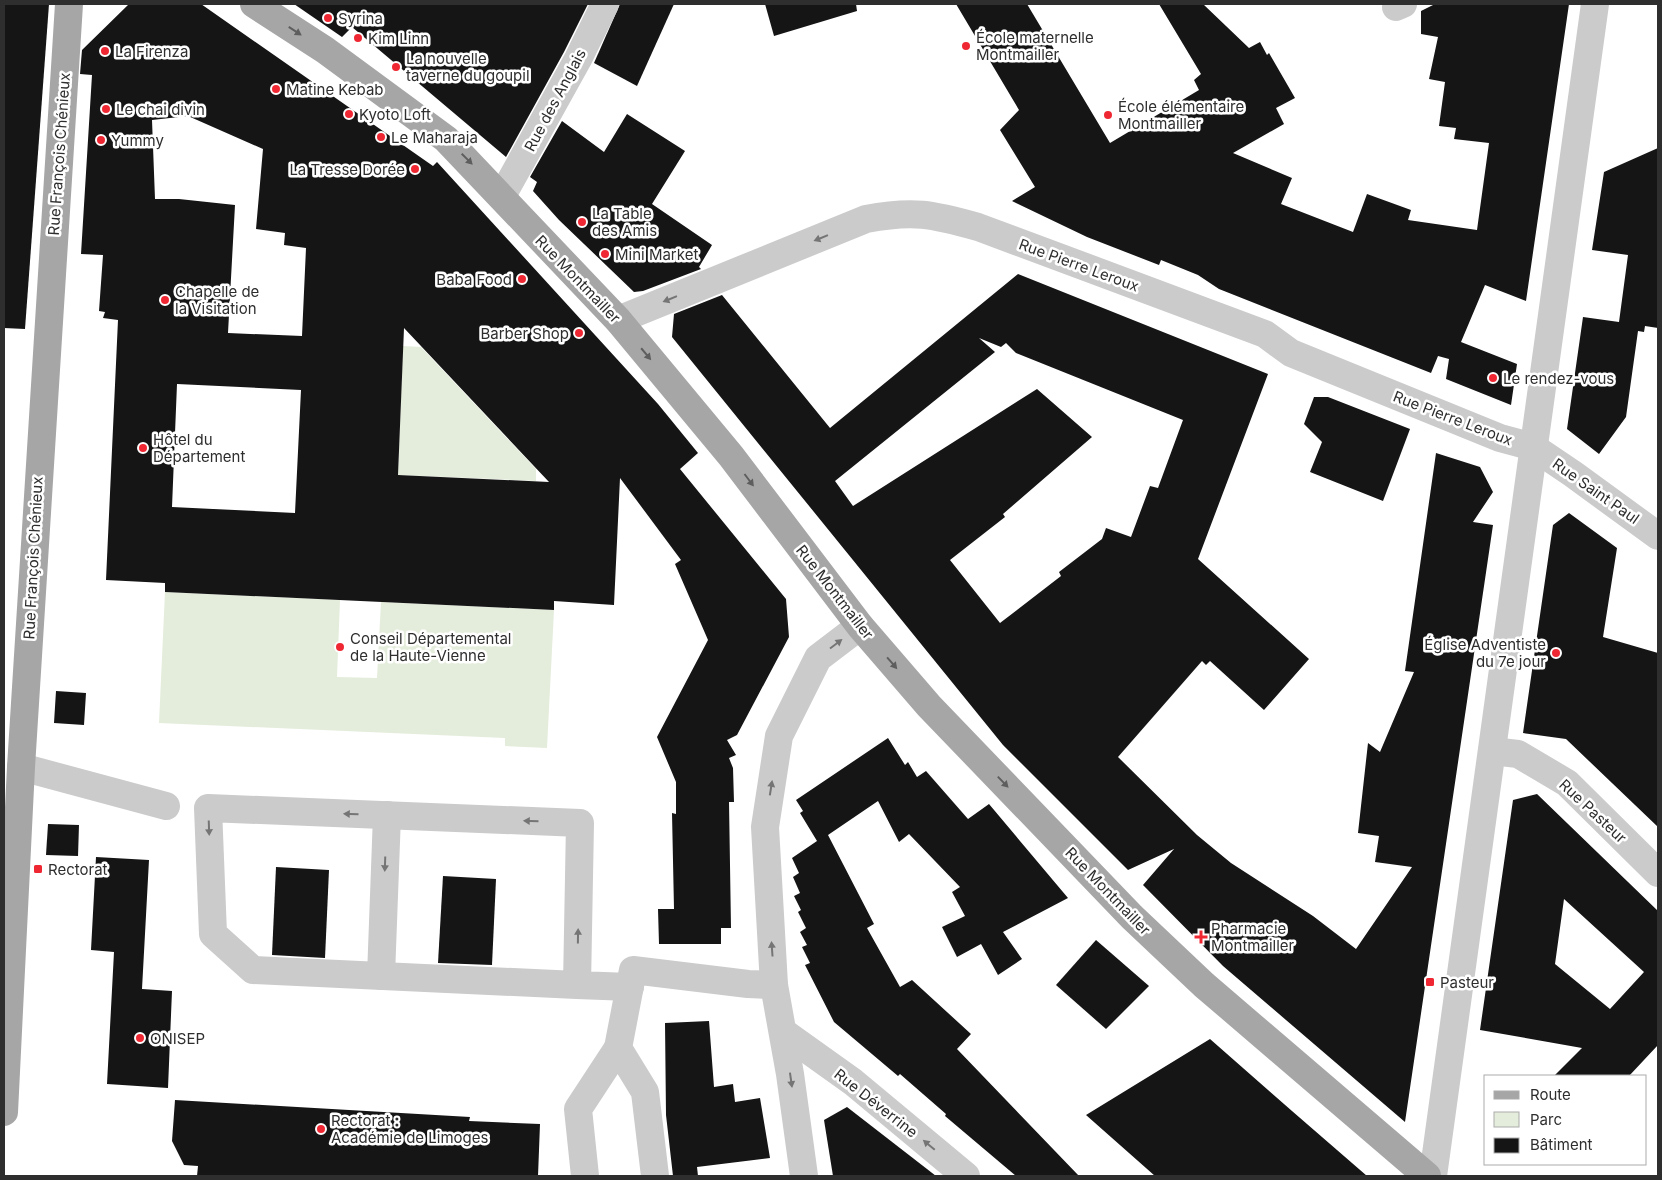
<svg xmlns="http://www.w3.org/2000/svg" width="1662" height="1180" font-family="Inter,sans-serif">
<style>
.green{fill:#e4eddb}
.building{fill:#151515;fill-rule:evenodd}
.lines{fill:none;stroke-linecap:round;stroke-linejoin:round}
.minor{stroke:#cbcbcb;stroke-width:28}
.major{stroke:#a6a6a6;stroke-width:28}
.oneway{fill:#5e5e5e}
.oneway2{fill:#757575}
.poi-dot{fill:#ef2732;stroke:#fff;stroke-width:2}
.labels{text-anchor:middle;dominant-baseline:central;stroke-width:5;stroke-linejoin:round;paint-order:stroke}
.poi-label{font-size:15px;fill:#2e2e2e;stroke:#fff;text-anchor:start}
.street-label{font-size:15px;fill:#2e2e2e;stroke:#fff}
</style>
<rect width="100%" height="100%" fill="#fff"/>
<!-- green -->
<g class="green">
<polygon points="403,346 421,347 536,469 536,481 398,475"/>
<polygon points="165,592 340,600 337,677 377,678 381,602 554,610 547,748 505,746 505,738 159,723"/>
</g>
<!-- building -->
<g class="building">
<polygon points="4,4 49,4 25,329 4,328"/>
<path d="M129,4H201L433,166L437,162L658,404L698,453L680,469L786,599L789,637L737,735L727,740L736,755L729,758L733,768L734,802H729L731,928H721V944H659L658,909H674L672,813L676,814V782L657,737L708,640L675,564L681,560L620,478L614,605L554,601V610L165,592V583L106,580L118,320L103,318L105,312L99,311L103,255L81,254L92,75L80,74L82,50ZM188,116L263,149L256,229L285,233L284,245L306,248L302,336L228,333L235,205L179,199H155L152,120ZM404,328L549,482L398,475ZM177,384L301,390L295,513L172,507Z"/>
<polygon points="294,4 588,4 564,52 506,157 352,27 342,37"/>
<polygon points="620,4 674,4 637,86 594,63"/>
<polygon points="765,4 856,4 857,11 774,36"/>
<polygon points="956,4 1027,4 1110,143 1199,90 1194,80 1201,74 1159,4 1203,4 1249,48 1260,42 1267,55 1269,53 1295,98 1276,108 1284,124 1233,153 1292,178 1281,204 1353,232 1367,194 1411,210 1408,220 1477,230 1489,143 1454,139 1456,128 1439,126 1445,82 1429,79 1438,37 1421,34 1421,11 1435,4 1569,4 1526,301 1485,285 1461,342 1517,364 1511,405 1446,379 1449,359 1438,356 1431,373 1219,289 1198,275 1161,260 1159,265 1087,237 1012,201 1035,187 1000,130 1019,110"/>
<polygon points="627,114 685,151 652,204 712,245 699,267 701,269 643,291 634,292 559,220 533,191 537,182 530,177 562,121 604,152"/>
<polygon points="1658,148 1658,328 1645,326 1644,332 1638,331 1626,417 1599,454 1567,429 1583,317 1619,322 1628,255 1592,250 1604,172"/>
<path d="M1018,274L1268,374L1198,559L1309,659L1264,710L1210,661L1206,665L1202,661L1118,757L1197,835L1231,863L1313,916L1356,949L1412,867L1375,862L1379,836L1358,833L1368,743L1380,752L1414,672L1405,671L1436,453L1480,467L1493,492L1473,522L1493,525L1405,1122L1223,966L1143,885L1174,849L1128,870L1003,745L672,337L674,314L722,295L830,428ZM979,338L1001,347L1006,343L1016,353L1183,420L1158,488L1150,486L1131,537L1106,528L1102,539L1059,572L1061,576L1000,623L950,560L1005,517L1003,514L1092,437L1037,389L853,506L835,481L995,352Z"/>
<polygon points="1314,397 1328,397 1410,429 1383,501 1310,472 1322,442 1304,424"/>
<polygon points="1569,513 1617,548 1603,637 1658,653 1658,827 1566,739 1523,733 1553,525"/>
<polygon points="56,691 86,693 84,725 54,723"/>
<polygon points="888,738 905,765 908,762 917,777 926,771 968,819 989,804 1068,898 1003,932 1022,959 998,975 981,944 957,957 942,927 965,916 952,892 960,887 909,834 899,842 878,801 828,835 874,924 867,928 900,987 912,980 971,1034 957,1049 1079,1176 1016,1176 945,1116 946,1114 900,1074 898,1076 834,1022 805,965 810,963 802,947 807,945 800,932 806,928 798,912 801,910 794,896 800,893 793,877 799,873 792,858 817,841 800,813 803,811 796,800"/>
<path d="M1537,794L1658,911V1045L1629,1076H1554L1582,1048L1480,1030L1513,800ZM1564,899L1644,972L1610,1009L1555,964Z"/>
<polygon points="48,824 79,825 78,856 46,855"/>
<polygon points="96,857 149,860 142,989 172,991 168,1088 107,1084 114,952 91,950"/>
<polygon points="276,867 329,870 325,958 272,955"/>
<polygon points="443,876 496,879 492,965 438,963"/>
<polygon points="1096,940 1149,986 1106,1029 1056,985"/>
<polygon points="709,1021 714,1087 733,1084 735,1102 760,1098 770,1158 697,1167 698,1176 673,1176 666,1115 665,1023"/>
<polygon points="1210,1039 1292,1111 1367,1176 1155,1176 1086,1115"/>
<polygon points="175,1100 470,1117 469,1121 540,1124 538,1176 197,1176 198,1166 184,1165 172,1141"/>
<polygon points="847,1107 936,1176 833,1176 824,1120"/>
</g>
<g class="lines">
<!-- minor -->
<g class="minor">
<polyline points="1396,7 1403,4"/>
<polyline points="502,196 578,59 605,4"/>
<path d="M618,320L866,219C913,210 932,214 978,227L1265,334L1291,353L1500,438L1533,447L1573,474L1658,536"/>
<polyline points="1492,751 1518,754 1567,783 1658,873"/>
<polyline points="21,767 166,806"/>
<polyline points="381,976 387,815"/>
<polyline points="577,985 580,823 208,808 213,934 253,970 577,985 630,987"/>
<polyline points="783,1032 853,1082 966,1176"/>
<polyline points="585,1176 578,1109 618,1048"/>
<polyline points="655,1176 645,1092 618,1048 633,970 748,984 774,985"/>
<polyline points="804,1176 790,1074 774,985 765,827 779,736 818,658 860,626"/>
<polyline points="1433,1176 1595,4"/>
</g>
<!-- major -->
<g class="major">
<polyline points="254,4 325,50 446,139 618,320 731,456 860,626 929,706 1132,917 1204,985 1427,1176"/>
<polyline points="4,1112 21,767 69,4"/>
</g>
</g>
<!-- one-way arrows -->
<defs><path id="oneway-solid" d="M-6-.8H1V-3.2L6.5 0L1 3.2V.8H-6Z" transform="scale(1.25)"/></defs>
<g class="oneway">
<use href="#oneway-solid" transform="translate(295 31) rotate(33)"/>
<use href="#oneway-solid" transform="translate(467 159) rotate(45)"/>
<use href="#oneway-solid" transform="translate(646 354) rotate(50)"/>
<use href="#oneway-solid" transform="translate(749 480) rotate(53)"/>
<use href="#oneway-solid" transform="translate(892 663) rotate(49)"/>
<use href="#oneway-solid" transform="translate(1003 782) rotate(46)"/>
</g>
<g class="oneway2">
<use href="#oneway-solid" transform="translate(821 238) rotate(158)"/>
<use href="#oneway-solid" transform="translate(670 299) rotate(158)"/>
<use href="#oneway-solid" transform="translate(836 644) rotate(-37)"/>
<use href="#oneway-solid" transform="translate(771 788) rotate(-81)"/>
<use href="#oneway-solid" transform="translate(351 814) rotate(-178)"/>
<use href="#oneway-solid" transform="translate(531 821) rotate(-178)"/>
<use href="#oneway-solid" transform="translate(209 828) rotate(88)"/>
<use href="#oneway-solid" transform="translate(385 864) rotate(92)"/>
<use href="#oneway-solid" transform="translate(578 936) rotate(-89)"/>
<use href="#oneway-solid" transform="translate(772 949) rotate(-94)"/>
<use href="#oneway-solid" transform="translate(791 1080) rotate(82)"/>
<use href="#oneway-solid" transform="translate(929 1145) rotate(-140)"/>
</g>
<!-- markers -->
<g class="poi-dot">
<circle cx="328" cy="18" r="5"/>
<circle cx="358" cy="38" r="5"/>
<circle cx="966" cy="46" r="5"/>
<circle cx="105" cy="51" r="5"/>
<circle cx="396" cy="67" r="5"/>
<circle cx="276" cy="89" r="5"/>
<circle cx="106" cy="109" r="5"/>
<circle cx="349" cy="114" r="5"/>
<circle cx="1108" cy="115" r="5"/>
<circle cx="381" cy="137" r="5"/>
<circle cx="101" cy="140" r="5"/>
<circle cx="415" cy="169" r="5"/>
<circle cx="582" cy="222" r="5"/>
<circle cx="605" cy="254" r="5"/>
<circle cx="522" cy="279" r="5"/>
<circle cx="165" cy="300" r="5"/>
<circle cx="579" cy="333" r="5"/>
<circle cx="1493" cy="378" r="5"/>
<circle cx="143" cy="448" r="5"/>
<circle cx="340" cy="647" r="5"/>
<circle cx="1556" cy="653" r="5"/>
<rect x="33" y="864" width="10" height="10" rx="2.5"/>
<path d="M1198.5 929.5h5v5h5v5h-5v5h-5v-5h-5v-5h5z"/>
<rect x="1425" y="977" width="10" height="10" rx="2.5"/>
<circle cx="140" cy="1038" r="5"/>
<circle cx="321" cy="1129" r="5"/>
</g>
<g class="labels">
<!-- poi labels -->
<g class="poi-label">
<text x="338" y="18">Syrina</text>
<text x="976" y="37">École maternelle<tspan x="976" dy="17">Montmailler</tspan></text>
<text x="368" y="38">Kim Linn</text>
<text x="115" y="51">La Firenza</text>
<text x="406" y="58">La nouvelle<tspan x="406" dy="17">taverne du goupil</tspan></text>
<text x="286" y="89">Matine Kebab</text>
<text x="1118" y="106">École élémentaire<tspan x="1118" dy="17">Montmailler</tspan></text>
<text x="116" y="109">Le chai divin</text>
<text x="359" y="114">Kyoto Loft</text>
<text x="391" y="137">Le Maharaja</text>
<text x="111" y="140">Yummy</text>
<text x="405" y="169" text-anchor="end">La Tresse Dorée</text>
<text x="592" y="213">La Table<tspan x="592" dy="17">des Amis</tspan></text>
<text x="615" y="254">Mini Market</text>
<text x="512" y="279" text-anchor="end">Baba Food</text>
<text x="175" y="291">Chapelle de<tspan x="175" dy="17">la Visitation</tspan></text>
<text x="569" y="333" text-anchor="end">Barber Shop</text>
<text x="1503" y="378">Le rendez-vous</text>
<text x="153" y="439">Hôtel du<tspan x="153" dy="17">Département</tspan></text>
<text x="350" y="638">Conseil Départemental<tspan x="350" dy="17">de la Haute-Vienne</tspan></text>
<text x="1546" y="644" text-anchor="end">Église Adventiste<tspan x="1546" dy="17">du 7e jour</tspan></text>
<text x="48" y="869">Rectorat</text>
<text x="1211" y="928">Pharmacie<tspan x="1211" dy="17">Montmailler</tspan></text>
<text x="1440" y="982">Pasteur</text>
<text x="150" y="1038">ONISEP</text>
<text x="331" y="1120">Rectorat :<tspan x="331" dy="17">Académie de Limoges</tspan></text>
</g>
<!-- street labels -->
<g class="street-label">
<text transform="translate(555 100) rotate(-62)">Rue des Anglais</text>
<text transform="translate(59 154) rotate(-86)">Rue François Chénieux</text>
<text transform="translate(1079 265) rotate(20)">Rue Pierre Leroux</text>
<text transform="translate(578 279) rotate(46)">Rue Montmailler</text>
<text transform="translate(1453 418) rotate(21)">Rue Pierre Leroux</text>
<text transform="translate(1596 491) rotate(35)">Rue Saint Paul</text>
<text transform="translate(33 558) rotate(-87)">Rue François Chénieux</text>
<text transform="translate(835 592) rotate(52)">Rue Montmailler</text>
<text transform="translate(1593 811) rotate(43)">Rue Pasteur</text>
<text transform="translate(1108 891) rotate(46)">Rue Montmailler</text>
<text transform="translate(876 1103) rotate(38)">Rue Déverrine</text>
</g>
</g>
<!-- border -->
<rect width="1662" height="1180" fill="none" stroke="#2e2e2e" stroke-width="10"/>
<!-- legend -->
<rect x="1484" y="1075" width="162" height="90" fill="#ffffff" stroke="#ababab"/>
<rect x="1494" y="1091" width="25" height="8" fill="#a6a6a6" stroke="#ababab"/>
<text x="1530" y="1100" font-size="15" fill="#2e2e2e">Route</text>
<rect x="1494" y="1112" width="25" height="15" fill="#e4eddb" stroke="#ababab"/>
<text x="1530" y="1125" font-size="15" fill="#2e2e2e">Parc</text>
<rect x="1494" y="1138" width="25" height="15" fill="#151515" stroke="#ababab"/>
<text x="1530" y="1150" font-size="15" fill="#2e2e2e">Bâtiment</text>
</svg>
